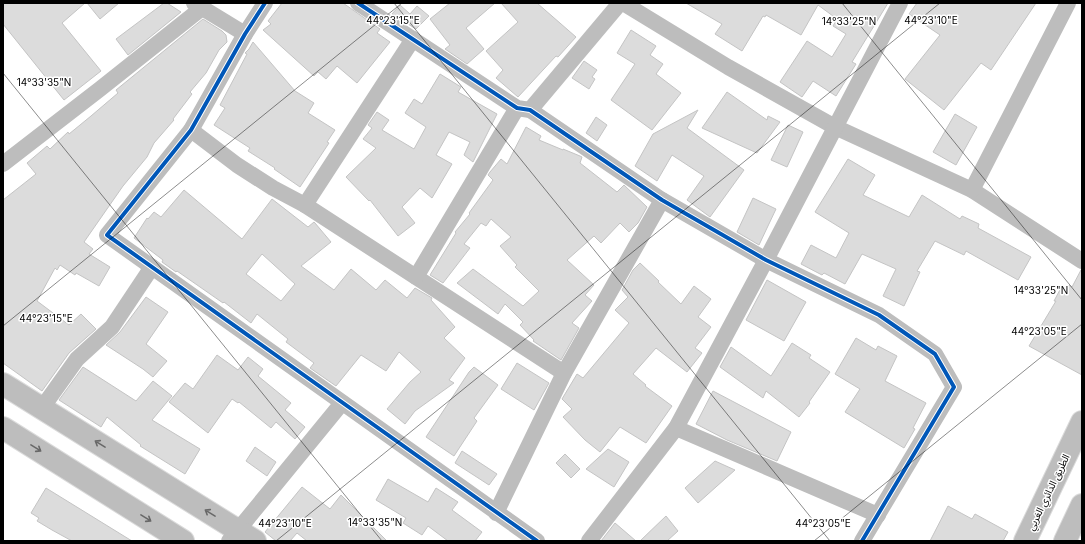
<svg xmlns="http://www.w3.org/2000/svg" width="1085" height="544" font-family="Inter,'Noto Sans Arabic',sans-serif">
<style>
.building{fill:#dcdcdc;stroke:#c4c4c4;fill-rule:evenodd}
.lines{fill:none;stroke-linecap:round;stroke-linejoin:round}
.primary-casing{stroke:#dbdbdb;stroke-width:24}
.street{stroke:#bdbdbd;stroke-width:16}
.primary{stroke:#bdbdbd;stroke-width:22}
.cycleway-casing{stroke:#fff;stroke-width:6}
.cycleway{stroke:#0057b8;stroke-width:4}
.oneway{stroke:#686868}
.ticks{fill:none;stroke:#000;stroke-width:1;stroke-opacity:0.45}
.labels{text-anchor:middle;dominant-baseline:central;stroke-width:3;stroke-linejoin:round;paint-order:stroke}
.street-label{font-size:10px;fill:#000;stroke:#fff}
.ticks-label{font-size:10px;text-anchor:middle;fill:#000;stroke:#fff;stroke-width:3;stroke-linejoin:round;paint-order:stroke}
</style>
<rect width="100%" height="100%" fill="#fff"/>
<!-- building -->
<g class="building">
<polygon points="3,3 85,3 62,23 101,71 64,100 3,24"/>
<polygon points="87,3 119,3 100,19"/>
<polygon points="164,3 167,3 181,12 128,55 116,39"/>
<polygon points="282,3 343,3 380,29 377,33 390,42 357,83 337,66 326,79 318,72 314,76 263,30 271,24 268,21"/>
<polygon points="450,3 495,3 466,28 484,49 467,64 445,49 450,45 430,19"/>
<polygon points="501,3 537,3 576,37 558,57 556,56 518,97 496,78 503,70 486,51 518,22"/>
<polygon points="686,3 888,3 852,62 856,64 836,96 813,81 802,97 780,82 807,41 832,57 846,34 833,26 837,19 818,5 801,35 766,15 765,17 763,16 742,51 715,34 722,24"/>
<polygon points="917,3 1036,3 991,70 981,63 944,110 905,79 940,35 909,14"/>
<polygon points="400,5 410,14 417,6 429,16 416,29 392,14"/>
<polygon points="203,19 222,31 226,35 227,42 219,50 206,73 190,92 192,94 173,119 174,120 154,143 147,157 123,186 84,242 93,249 89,254 110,267 99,286 76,273 75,275 60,265 57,270 55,268 37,301 69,325 81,314 96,329 69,353 42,391 3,363 3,200 36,174 27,163 47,146 50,149 68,132 69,134 91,116 118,93 116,90"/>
<polygon points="631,30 656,46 650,55 663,64 656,74 681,93 652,130 611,100 635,64 617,53"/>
<polygon points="253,42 295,91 314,103 308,113 335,130 327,142 329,143 300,187 274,169 275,168 248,151 250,148 214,125 225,108 220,105 247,54 245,53 249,49"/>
<polygon points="584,61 597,70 592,77 595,79 589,89 572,78"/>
<polygon points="440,74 461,87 458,92 497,114 473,162 464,155 470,142 449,132 436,155 452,164 432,198 420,188 402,207 415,223 398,236 370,200 369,201 346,177 376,148 363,139 372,128 368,125 377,112 389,120 382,130 414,149 426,127 405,113 414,99 422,104"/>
<polygon points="727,92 767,120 768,116 780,122 757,153 702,128"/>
<polygon points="698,110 687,128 744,170 710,217 687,200 704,176 672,155 657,181 635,166 653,134"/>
<polygon points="955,114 977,127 956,165 933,152"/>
<polygon points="596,117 607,125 597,141 586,133"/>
<polygon points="788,125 803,132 787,167 771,160"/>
<polygon points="526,127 541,136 539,140 563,150 563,149 580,156 582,157 580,163 617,192 624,185 647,207 638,223 629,232 620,223 601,243 594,236 567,260 594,285 585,295 592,301 572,323 579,328 561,360 533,341 534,340 520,325 523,322 505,304 498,314 457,283 473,269 523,306 539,291 515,267 517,265 500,246 511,237 491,219 486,226 481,223 464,244 470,248 443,283 430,275 456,233 455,232 470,214 469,213 493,180 488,175 490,172 501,159 507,164"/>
<polygon points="848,159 875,175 863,195 909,217 922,195 960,219 962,216 979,224 978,228 1031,257 1018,280 966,251 964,255 935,241 917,271 920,272 904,306 883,296 896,269 862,254 845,284 824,273 822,275 801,264 811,245 836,258 849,233 815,212"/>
<path d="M184,190L242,239L272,199L308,227L314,222L315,223L331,242L301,266L334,290L351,269L376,290L385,280L407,298L415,288L432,298L431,300L455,327L444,338L465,358L449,380L454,383L415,411L405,424L387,409L410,382L421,372L399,352L386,371L361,355L336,386L310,368L314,363L286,342L288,339L257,314L251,323L224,302L223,303L177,271L176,272L162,262L163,260L134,238L147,218L148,219L154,212L161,217ZM262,254L295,284L281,301L246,274Z"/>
<polygon points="753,198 776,209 759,245 737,232"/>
<polygon points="640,263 659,281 658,282 681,304 694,286 711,299 698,317 711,327 695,348 702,353 687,372 656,348 633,374 646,385 645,386 672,406 646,443 620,427 600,452 585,440 563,417 572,409 562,399 577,374 583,378 629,323 615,310 628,297 622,290 633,270"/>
<polygon points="1081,270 1082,270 1082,375 1029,346 1056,301 1054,301 1062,286 1067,289 1069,285 1072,287"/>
<polygon points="767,280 806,302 784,341 746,320"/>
<polygon points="146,297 168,312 146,344 167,361 153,377 143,369 106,345 120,332"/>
<polygon points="856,338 876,350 878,346 897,356 885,381 926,403 913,428 915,429 904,448 845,412 860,389 835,374"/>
<polygon points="792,343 811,355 809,358 830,372 809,402 810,403 799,417 766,391 763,398 720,367 731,347 771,376"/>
<polygon points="217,355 238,370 248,357 263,369 258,376 291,403 285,410 305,427 295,439 276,422 271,428 239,402 238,403 232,399 208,433 169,402 185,383 193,389"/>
<polygon points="517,363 549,383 534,410 501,389"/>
<polygon points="83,367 136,401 153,381 172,396 152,420 200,449 185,474 140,446 141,445 107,417 101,427 59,400"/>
<polygon points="474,367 498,385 474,418 477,421 454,456 426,437 469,372"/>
<polygon points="713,391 791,432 777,461 727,440 696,424"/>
<polygon points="255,447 276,462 267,476 246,461"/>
<polygon points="608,449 629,462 614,487 586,469"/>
<polygon points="462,451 497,474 489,485 455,463"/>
<polygon points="565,454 580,469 571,478 556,463"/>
<polygon points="715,461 735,470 698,503 685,488"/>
<polygon points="388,479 428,502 436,488 458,502 452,510 482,532 475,541 448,541 428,526 422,535 403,523 406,518 376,500"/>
<polygon points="302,487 330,509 341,495 387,541 307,541 297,533 290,541 276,541 265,532"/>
<polygon points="46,488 132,541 72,541 52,530 37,521 39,518 31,513"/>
<polygon points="948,506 972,519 975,514 1008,532 1003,541 930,541"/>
<polygon points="666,516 678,531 667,541 640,541"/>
<polygon points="615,523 636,541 601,541"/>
</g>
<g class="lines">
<!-- primary casing -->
<g class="primary-casing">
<g id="primary">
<polyline points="3,384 255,541"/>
<polyline points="3,428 183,541"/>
<polyline points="1025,541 1082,422"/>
<polyline points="1065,541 1082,505"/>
</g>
</g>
<!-- street -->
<g class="street">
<polyline points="194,3 245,34"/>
<polyline points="265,3 245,34 191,130 107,235 537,541"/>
<polyline points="358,3 517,108 530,110 662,200 766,260 879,315 935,354 954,387 862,541"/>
<polyline points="623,3 728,67 835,127 972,190 1082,261"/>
<polyline points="530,110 620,3"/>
<polyline points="191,130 237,165 273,188 305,205 564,373"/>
<polyline points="3,164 100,89 202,8"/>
<polyline points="972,190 1068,3"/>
<polyline points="305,205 413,39"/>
<polyline points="416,277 517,108"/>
<polyline points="42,408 77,359 112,327 152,267"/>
<polyline points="676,428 878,515"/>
<polyline points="496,513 564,373 662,200"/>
<polyline points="229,541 342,403"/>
<polyline points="589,541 676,428 766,260 900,3"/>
</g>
<!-- primary -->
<use href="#primary" class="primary"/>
<!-- cycleway casing -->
<g class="cycleway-casing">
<g id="cycleway">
<polyline points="265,3 245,34 191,130 107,235 537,541"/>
<polyline points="358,3 517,108 530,110 662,200 766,260 879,315 935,354 954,387 862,541"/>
</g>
</g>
<!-- cycleway -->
<use href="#cycleway" class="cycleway"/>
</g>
<!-- one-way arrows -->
<defs><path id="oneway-shaft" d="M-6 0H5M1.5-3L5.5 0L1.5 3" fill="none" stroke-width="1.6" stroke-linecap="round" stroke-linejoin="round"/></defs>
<g class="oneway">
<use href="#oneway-shaft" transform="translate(100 444) rotate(-148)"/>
<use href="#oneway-shaft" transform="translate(36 448) rotate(32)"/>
<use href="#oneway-shaft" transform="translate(210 513) rotate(-148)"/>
<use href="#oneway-shaft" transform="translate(146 518) rotate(32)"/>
</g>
<!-- ticks -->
<path class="ticks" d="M394,3L830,541M842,3L1082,300M3,73L382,541M3,326L402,3M276,541L940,3M814,541L1082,324"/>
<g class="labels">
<!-- street labels -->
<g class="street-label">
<text transform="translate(1048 492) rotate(-64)">الطريق الدائري الغربي</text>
</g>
</g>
<g class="ticks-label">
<text x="393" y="24">44°23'15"E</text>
<text x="931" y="24">44°23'10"E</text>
<text x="849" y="25">14°33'25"N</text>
<text x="44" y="86">14°33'35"N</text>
<text x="1041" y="294">14°33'25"N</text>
<text x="46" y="322">44°23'15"E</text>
<text x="1039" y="335">44°23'05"E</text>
<text x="375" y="526">14°33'35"N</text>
<text x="285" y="527">44°23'10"E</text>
<text x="823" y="527">44°23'05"E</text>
</g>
<!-- border -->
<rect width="1085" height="544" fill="none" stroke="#000000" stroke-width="8"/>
</svg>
